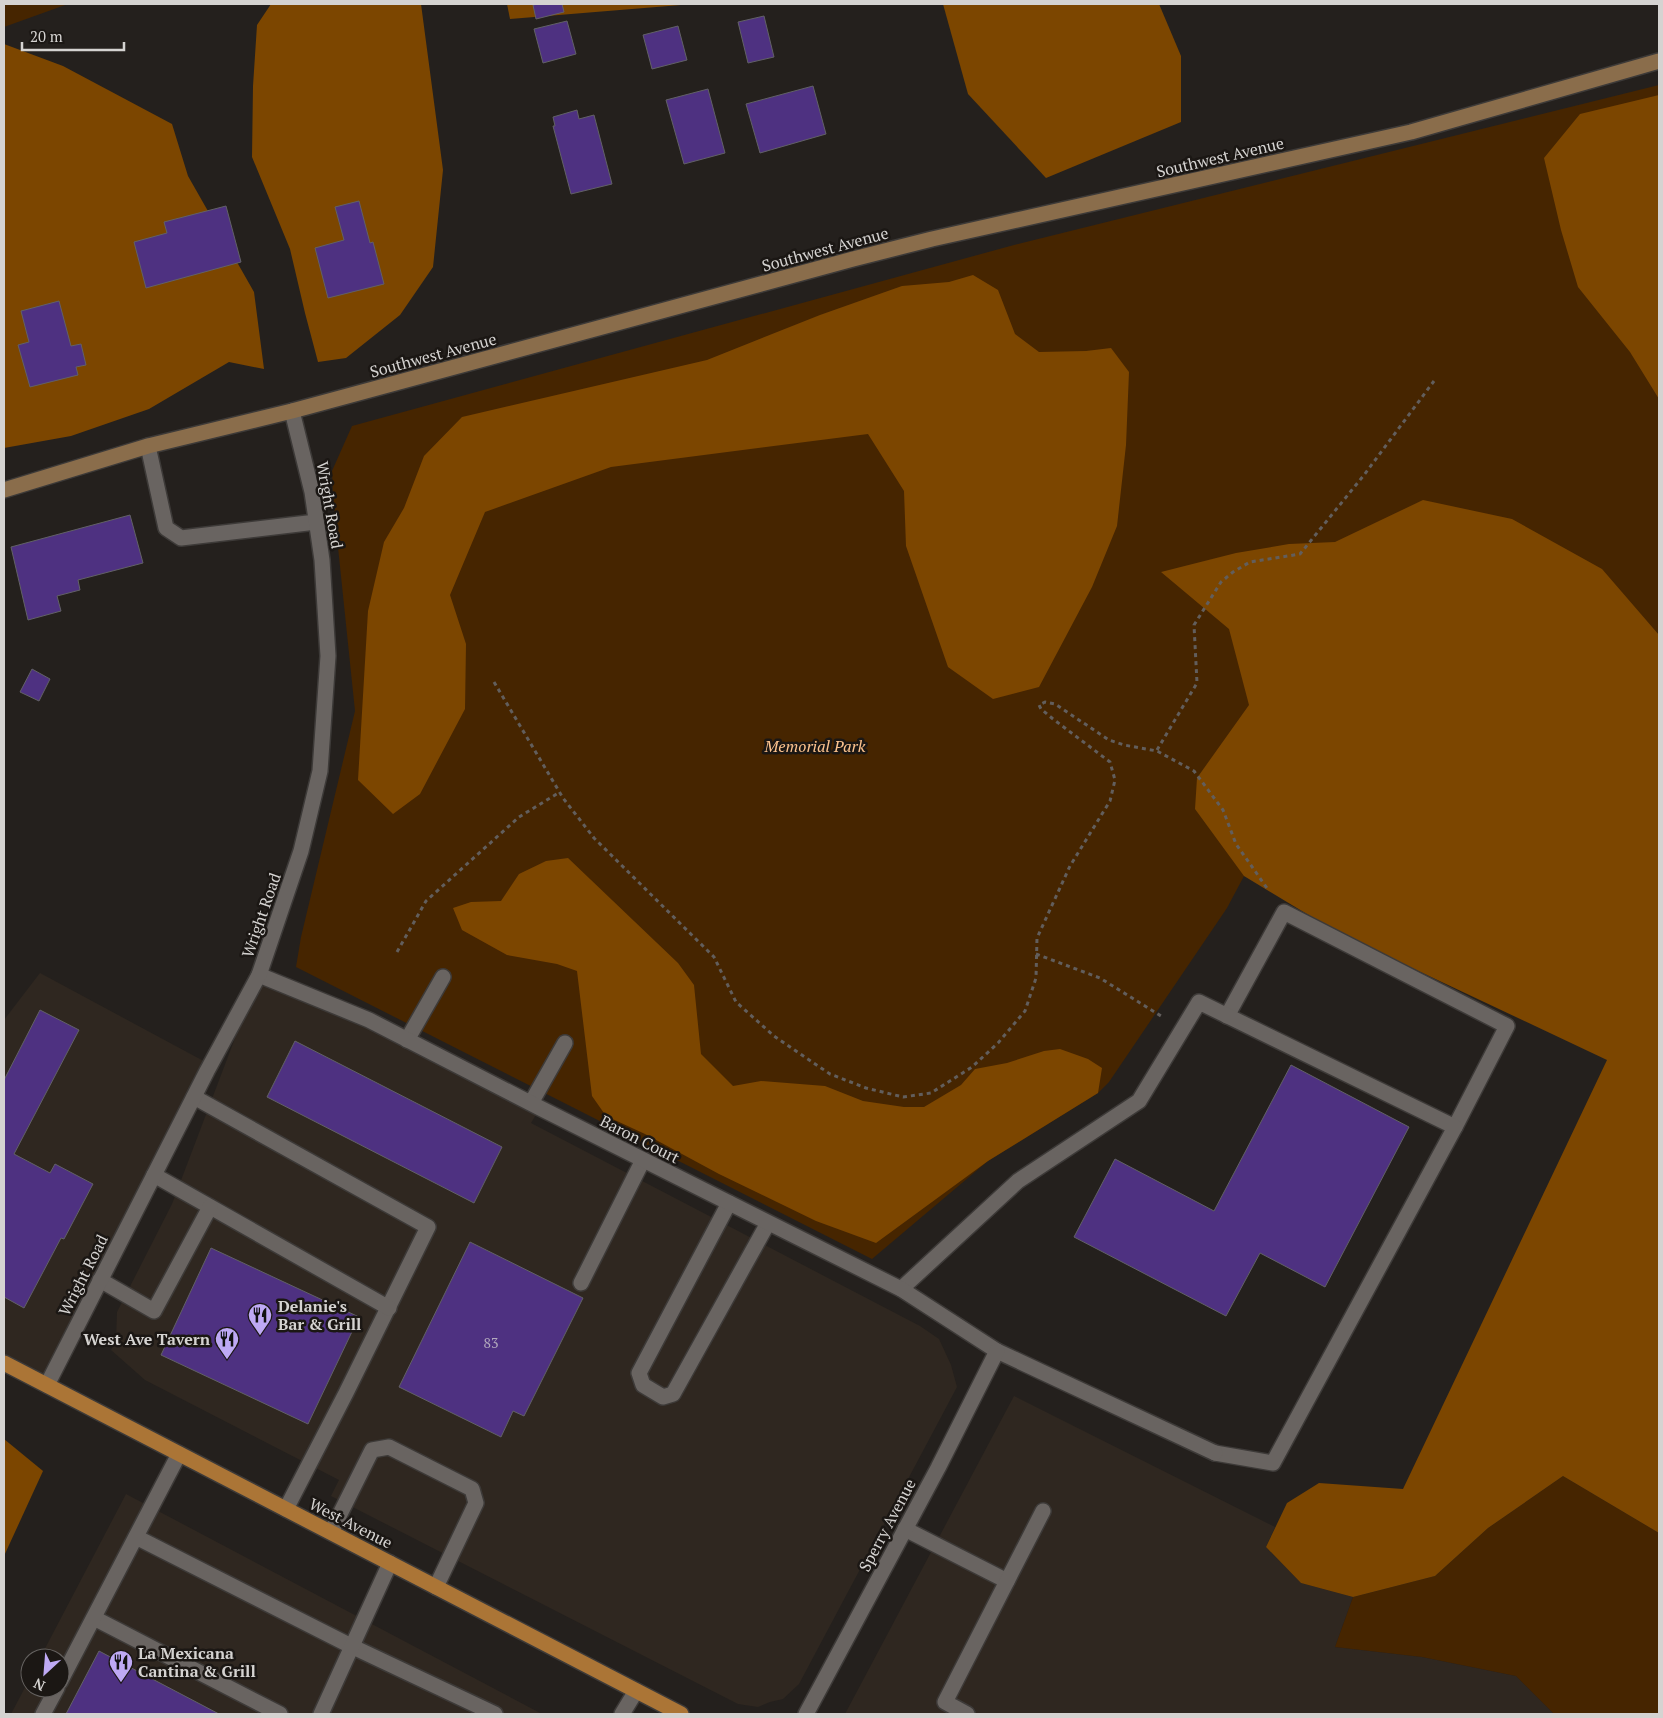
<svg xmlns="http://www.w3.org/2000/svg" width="1663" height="1718" font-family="'PT Serif',serif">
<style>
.built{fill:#2f2720}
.green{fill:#462500}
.forest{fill:#7c4600}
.building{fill:#4e3181;stroke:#626166}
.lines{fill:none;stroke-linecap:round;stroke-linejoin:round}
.lane-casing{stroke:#3d3a38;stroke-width:18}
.street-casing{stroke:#3d3a38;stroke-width:18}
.secondary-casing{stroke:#3d3a38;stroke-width:18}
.primary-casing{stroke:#3d3a38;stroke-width:18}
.path{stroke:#625e5c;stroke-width:3;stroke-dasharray:4 4;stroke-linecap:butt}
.lane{stroke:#696461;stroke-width:15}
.street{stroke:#696461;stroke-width:15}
.secondary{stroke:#8a6d4b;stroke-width:15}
.primary{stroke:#ab7536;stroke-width:15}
.labels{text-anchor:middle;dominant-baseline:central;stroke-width:5;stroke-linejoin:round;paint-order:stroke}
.number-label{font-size:14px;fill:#b3aabd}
.street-label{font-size:16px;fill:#d5d3d1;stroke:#1b1714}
.park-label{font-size:16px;font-style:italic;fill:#fdc38e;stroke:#1b1714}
.poi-label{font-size:16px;font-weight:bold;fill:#d5d3d1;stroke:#1b1714;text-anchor:start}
</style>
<rect width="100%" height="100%" fill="#24201d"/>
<!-- built -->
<g class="built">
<polygon points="40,973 211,1065 47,1385 4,1363 4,1020"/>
<polygon points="259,975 540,1108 531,1123 920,1326 939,1339 951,1365 957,1387 799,1684 783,1699 770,1702 758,1707 738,1704 331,1496 339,1480 145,1380 111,1350 116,1341 117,1312 172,1204"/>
<polygon points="1014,1396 1275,1527 1266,1547 1301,1583 1353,1597 1335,1647 1422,1657 1516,1676 1554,1714 845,1714"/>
<polygon points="126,1494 542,1714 11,1714 30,1678 30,1688 60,1688 60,1658 40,1658"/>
</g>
<!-- green -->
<g class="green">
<polygon points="4,4 68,4 4,27"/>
<polygon points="1659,85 1659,711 1244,876 1227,908 1109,1082 1098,1093 988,1161 872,1259 296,967 301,937 355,711 333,499 332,471 352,426 1014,245"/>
<polygon points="1563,1476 1659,1533 1659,1714 1554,1714 1516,1676 1422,1657 1335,1647 1353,1597 1435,1576 1488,1528"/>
</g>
<!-- forest -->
<g class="forest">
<polygon points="271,4 421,4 443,170 433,267 400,315 346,358 318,362 305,313 290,249 252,157 253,86 257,25"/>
<polygon points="507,4 693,4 510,19"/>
<polygon points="943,4 1159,4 1181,56 1181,122 1046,178 968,94"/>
<polygon points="4,44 63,66 172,124 188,176 254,292 264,369 229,362 149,409 71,436 4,448"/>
<polygon points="1659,95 1659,399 1630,352 1578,287 1561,230 1544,158 1580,114"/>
<polygon points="973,275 998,290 1015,334 1039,352 1086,351 1111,348 1129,372 1126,445 1117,526 1092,587 1039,687 993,699 948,667 906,546 904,491 868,434 611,467 485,512 450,595 466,644 465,709 420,794 393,814 358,780 368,611 384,542 404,508 424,456 462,417 707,360 820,315 902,286 949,282"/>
<polygon points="1423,500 1512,519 1602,569 1659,635 1659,1533 1563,1476 1488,1528 1435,1576 1353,1597 1301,1583 1266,1547 1287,1503 1319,1483 1403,1489 1607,1060 1340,934 1244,876 1195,809 1197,778 1249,705 1229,629 1161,572 1236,553 1289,544 1335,542"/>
<polygon points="568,858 678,963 694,985 701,1054 733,1086 761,1081 825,1086 863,1101 904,1107 924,1107 961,1085 975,1069 1007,1063 1044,1051 1060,1049 1088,1059 1102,1068 1098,1093 988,1161 876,1243 816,1221 719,1174 645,1134 606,1116 592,1096 577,971 557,964 507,955 462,930 453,908 471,902 501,901 519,874 546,861"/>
<polygon points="4,1439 43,1471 4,1556"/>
</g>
<!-- building -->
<g class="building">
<polygon points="538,4 562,4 564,12 536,19 533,5"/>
<polygon points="764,16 774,57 748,63 738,22"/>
<polygon points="567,21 576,54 543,63 534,29"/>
<polygon points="678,26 687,60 652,69 643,35"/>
<polygon points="813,86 826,134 760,153 746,104"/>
<polygon points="708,89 725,153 684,164 666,100"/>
<polygon points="577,110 579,119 594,115 612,184 571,194 553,126 555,126 553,117"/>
<polygon points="359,201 370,243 373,242 384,284 328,298 315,248 344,240 335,207"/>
<polygon points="226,206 241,262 146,288 134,242 167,233 164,222"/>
<polygon points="59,301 71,346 81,344 86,365 76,367 78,375 30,387 18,345 29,342 21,311"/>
<polygon points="130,515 143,563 78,580 80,590 57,596 61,611 28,620 11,547"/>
<polygon points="32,669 50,679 39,701 20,692"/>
<polygon points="40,1010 79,1030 14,1154 50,1173 55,1164 93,1184 64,1239 61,1238 24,1308 4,1297 4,1080"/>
<polygon points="295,1041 502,1147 474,1203 267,1097"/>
<polygon points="1291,1065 1409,1127 1325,1287 1260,1253 1226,1316 1074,1237 1115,1159 1214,1211"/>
<polygon points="470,1242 583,1298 524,1416 513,1411 501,1437 399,1387"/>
<polygon points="211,1248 359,1317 308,1424 161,1355"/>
<polygon points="99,1651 219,1714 66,1714"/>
</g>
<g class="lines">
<!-- lane casing -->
<g class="lane-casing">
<g id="lane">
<polyline points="148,446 166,528 181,538 316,522"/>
<polyline points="1227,1016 1284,912 1507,1026 1455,1127"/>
<polyline points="407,1040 443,977"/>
<polyline points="194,1097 428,1227 346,1393 286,1509"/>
<polyline points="531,1103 565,1043"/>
<polyline points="154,1175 389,1308"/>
<polyline points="729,1203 639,1373 643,1385 663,1397 673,1394 768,1223"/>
<polyline points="100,1280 154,1311 210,1207"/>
<polyline points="581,1283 643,1160"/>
<polyline points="901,1289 1018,1181 1139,1101 1199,1002 1455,1127 1273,1463 1215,1453"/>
<polyline points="905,1529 1007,1581"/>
<polyline points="331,1532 372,1450 389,1447 472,1489 476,1503 436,1587"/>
<polyline points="136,1537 351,1646 495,1714"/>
<polyline points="94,1618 280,1714"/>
<polyline points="60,1682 179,1454"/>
<polyline points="43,1714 57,1688"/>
<polyline points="321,1714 390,1563"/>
<polyline points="622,1714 636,1691"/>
<polyline points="967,1714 945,1702 1043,1511"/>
</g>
</g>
<!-- street casing -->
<g class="street-casing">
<g id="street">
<polyline points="259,975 369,1020 540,1108 901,1289 997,1351 1215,1453"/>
<polyline points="47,1385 207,1071 259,975 301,851 320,771 328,656 322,560 312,492 292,411"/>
<polyline points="806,1714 938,1468 997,1351"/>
</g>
</g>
<!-- secondary casing -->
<g class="secondary-casing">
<polyline id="secondary" points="4,490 148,446 292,411 853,259 932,239 1411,132 1659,61"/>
</g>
<!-- primary casing -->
<g class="primary-casing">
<polyline id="primary" points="4,1363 681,1714"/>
</g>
<!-- path -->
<g class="path">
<polyline points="494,682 563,798 594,838 714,957 736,1002 774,1036 830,1074 866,1088 903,1097 931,1093 972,1067 998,1043 1025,1011 1036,978 1037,938 1070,866 1110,801 1115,780 1110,762 1053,719 1041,709 1039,705 1045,702 1055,704 1109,740 1124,745 1157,751 1194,771 1223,810 1236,844 1269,891"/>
<polyline points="1157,750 1197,683 1194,625 1221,582 1233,572 1250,562 1300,554 1364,475 1434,381"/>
<polyline points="397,952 426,901 519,817 560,792"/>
<polyline points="1036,954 1100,978 1161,1016"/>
</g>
<!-- lane -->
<use href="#lane" class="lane"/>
<!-- street -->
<use href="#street" class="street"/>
<!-- secondary -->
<use href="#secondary" class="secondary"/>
<!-- primary -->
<use href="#primary" class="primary"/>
</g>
<!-- icons -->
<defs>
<g id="restaurant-pin" transform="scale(1.25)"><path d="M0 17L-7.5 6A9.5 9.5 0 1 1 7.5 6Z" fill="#bea9f4" stroke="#1b1714"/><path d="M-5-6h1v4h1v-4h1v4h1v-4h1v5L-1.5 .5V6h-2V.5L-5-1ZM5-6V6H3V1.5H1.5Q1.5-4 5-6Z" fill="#111"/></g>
</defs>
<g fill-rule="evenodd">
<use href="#restaurant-pin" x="260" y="1315"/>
<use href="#restaurant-pin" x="227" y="1339"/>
<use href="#restaurant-pin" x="121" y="1662"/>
</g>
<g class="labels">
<!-- number labels -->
<g class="number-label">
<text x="491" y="1342">83</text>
</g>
<!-- street labels -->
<g class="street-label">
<text transform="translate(1220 157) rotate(-13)">Southwest Avenue</text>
<text transform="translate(825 249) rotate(-15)">Southwest Avenue</text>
<text transform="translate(433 355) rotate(-15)">Southwest Avenue</text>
<text transform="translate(330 505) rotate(80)">Wright Road</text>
<text transform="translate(261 915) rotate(-71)">Wright Road</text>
<text transform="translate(640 1139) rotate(27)">Baron Court</text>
<text transform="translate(83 1275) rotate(-63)">Wright Road</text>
<text transform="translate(351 1523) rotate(27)">West Avenue</text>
<text transform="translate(887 1525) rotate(-62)">Sperry Avenue</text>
</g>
<!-- park labels -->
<g class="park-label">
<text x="815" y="746">Memorial Park</text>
</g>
<!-- poi labels -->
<g class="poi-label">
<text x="278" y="1306">Delanie's<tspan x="278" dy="18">Bar &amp; Grill</tspan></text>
<text x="210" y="1339" text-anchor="end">West Ave Tavern</text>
<text x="138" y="1653">La Mexicana<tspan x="138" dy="18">Cantina &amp; Grill</tspan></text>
</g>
</g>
<!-- border -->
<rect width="1663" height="1718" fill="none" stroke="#d5d3d1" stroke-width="10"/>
<!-- north arrow -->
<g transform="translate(45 1673) rotate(206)"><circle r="24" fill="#1b1714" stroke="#656260"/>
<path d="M0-4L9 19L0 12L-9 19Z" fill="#bea9f4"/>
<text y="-8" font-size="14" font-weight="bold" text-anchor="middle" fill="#d5d3d1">N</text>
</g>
<!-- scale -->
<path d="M22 42v8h102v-8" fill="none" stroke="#d5d3d1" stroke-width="2.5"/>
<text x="30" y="42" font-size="15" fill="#d5d3d1" stroke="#1b1714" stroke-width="4" paint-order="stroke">20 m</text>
</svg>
